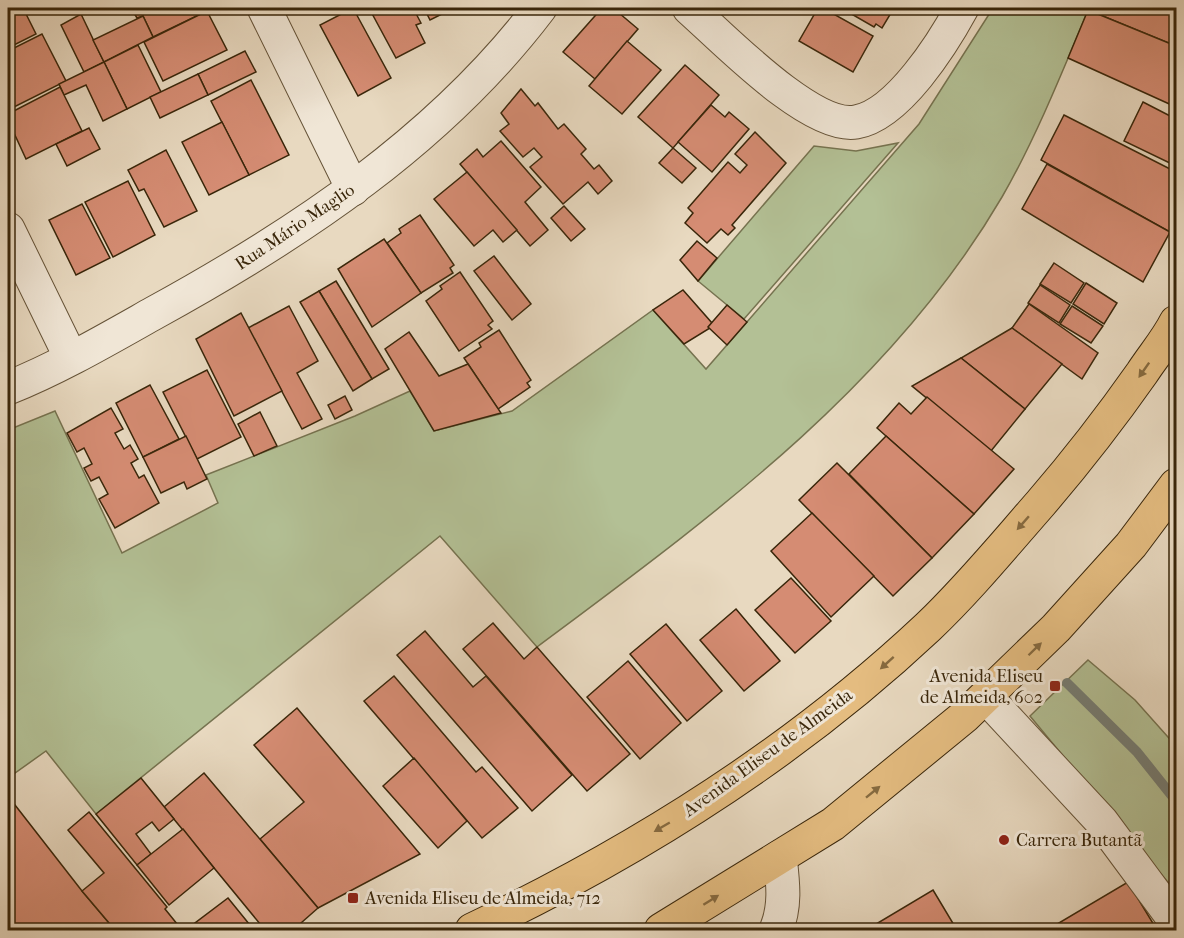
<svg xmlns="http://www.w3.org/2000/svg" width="1184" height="938" font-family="'IM FELL French Canon',serif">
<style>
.green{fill:#b3c095;stroke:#767350;stroke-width:1.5}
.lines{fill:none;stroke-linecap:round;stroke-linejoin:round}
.stream{stroke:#747d75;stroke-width:10}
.building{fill:#d58c73;stroke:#39260a;stroke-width:1.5}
.minor-casing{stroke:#655338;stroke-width:35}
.major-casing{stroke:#39260a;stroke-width:35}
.minor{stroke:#f0e6d6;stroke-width:33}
.major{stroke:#e4bc80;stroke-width:33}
.oneway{fill:#866a3f}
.poi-dot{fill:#8f2418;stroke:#f0e6d6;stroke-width:2}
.labels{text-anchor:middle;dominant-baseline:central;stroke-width:6;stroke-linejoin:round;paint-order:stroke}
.street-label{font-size:18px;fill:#39260a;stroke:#f0e6d6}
.poi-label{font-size:18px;fill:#39260a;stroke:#f0e6d6;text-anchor:start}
</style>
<rect width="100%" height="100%" fill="#e8d9c0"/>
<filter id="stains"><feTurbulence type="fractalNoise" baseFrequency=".00333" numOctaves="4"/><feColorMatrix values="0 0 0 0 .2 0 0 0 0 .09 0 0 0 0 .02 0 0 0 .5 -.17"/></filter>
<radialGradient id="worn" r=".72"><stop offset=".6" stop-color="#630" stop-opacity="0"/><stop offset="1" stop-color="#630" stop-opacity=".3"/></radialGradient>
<!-- green -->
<g class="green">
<path d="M993,8H1089C1064,68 1035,140 1002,197C891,387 710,518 537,647L440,536L96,814L46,751L8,778V430L55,411L122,553L218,503L206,475L355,416L410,391L434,431L512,411L653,310L706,369L919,124Z"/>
<polygon points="898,143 744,319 698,281 814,146 856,151"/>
<polygon points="1088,660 1135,700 1176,746 1176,892 1030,716"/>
</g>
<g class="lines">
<!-- stream -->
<polyline class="stream" points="1067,683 1137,752 1176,801"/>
</g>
<!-- building -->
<g class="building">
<polygon points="8,8 23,8 36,34 8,48"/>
<polygon points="131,8 206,8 207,11 153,37 143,16 137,18"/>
<polygon points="353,8 391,78 358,96 320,25"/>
<polygon points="369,8 413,8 421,23 416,25 425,43 396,58"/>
<polygon points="424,8 454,8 430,20"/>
<polygon points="602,8 613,8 638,29 595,79 563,52"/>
<polygon points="818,8 823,8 873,36 853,72 799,41"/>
<polygon points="841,8 894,8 882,28 876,24 874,27"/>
<polygon points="1089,8 1176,8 1176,46 1088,10"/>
<polygon points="1088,10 1176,46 1176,107 1068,58"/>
<polygon points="207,11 227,50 163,81 144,42"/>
<polygon points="81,14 104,62 84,72 61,25"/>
<polygon points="143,16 153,37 104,62 93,40"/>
<polygon points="42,34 66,81 8,110 8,51"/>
<polygon points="627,41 661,70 622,114 589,86"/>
<polygon points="138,45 161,92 127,109 104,62"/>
<polygon points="245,51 256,72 208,95 198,74"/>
<polygon points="104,62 127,109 103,121 86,85 64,95 59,84"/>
<polygon points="685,65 719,95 673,148 638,117"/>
<polygon points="198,74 208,95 160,118 150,97"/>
<polygon points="251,80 289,155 249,175 211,101"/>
<polygon points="60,87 82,131 26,159 8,120 8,114"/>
<polygon points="521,89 535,106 538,103 558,129 564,124 586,149 581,154 594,169 599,165 612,181 598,194 588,182 563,204 530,167 542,157 534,148 523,157 500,131 509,124 501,113"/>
<polygon points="1143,102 1176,119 1176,166 1124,141"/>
<polygon points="711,105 725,117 729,112 749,129 712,172 678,142"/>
<polygon points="1064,115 1176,172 1176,221 1170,232 1041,160"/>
<polygon points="222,122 249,175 209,195 182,142"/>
<polygon points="89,128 100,149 67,166 56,144"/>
<polygon points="755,132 786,163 732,225 735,228 728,235 721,229 707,243 685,223 693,213 688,208 728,162 740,173 747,165 735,154"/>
<polygon points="501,141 541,187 525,202 548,230 530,246 460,164 477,149 483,157"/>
<polygon points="673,148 696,168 682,183 659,163"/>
<polygon points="166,150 197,211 164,227 144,189 139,191 128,170"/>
<polygon points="1047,164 1170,232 1143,282 1022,209"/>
<polygon points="467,172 517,230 503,242 493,230 474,246 434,199"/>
<polygon points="128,181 155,235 113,257 85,202"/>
<polygon points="82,204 110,258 76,275 49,220"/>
<polygon points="564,206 585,229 571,241 551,218"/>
<polygon points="420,215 454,265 450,268 453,273 421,293 387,243 401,233 399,229"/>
<polygon points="384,239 421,293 372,327 338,269"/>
<polygon points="697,241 717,258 698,281 680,260"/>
<polygon points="494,256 531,304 512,320 474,271"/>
<polygon points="1054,263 1084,283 1071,303 1040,284"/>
<polygon points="460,272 493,321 488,325 492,329 459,351 426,301 442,289 440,286"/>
<polygon points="336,281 389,369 372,379 319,291"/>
<polygon points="1086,283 1117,303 1104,324 1073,304"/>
<polygon points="1040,285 1070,305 1059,323 1028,303"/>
<polygon points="683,290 712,323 710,328 684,344 653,310"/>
<polygon points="319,291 372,379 353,391 300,302"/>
<polygon points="1029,304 1098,353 1082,379 1012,328"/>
<polygon points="727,305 747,322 727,345 708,327"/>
<polygon points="289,306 318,361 297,373 322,419 302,429 248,328"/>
<polygon points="1072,306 1103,326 1091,343 1060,324"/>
<polygon points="241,313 282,391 234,416 196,339"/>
<polygon points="1012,328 1062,364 1025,409 961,358"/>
<polygon points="499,330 531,380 527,383 530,387 498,409 464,358 481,347 479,343"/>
<polygon points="409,332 439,376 468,364 501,413 434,431 385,349"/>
<polygon points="961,358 1025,409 991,451 912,386"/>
<polygon points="207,370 241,437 197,459 163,392"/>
<polygon points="150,385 179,439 143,457 116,403"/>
<polygon points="345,396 352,410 335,419 328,405"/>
<polygon points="927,397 1014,469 974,514 877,428 899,403 911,414"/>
<polygon points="111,408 123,429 115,433 124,449 130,445 138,459 131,463 139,478 144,475 159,503 115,528 99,499 108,494 99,477 91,481 84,468 92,464 84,448 77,452 67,433"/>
<polygon points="260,412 277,446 254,456 238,424"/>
<polygon points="186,436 207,479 187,489 184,482 161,493 143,457"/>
<polygon points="886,436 974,514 932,558 849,474"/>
<polygon points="837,463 932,558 893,596 799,500"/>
<polygon points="812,513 874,576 831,617 771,551"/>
<polygon points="791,578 831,621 795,653 755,610"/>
<polygon points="736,609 780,661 744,691 700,640"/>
<polygon points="493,623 524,659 537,647 630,754 587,791 463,649"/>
<polygon points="666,624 722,691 687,721 630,654"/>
<polygon points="425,631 473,687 486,676 572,775 532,811 397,655"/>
<polygon points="628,661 681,723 640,759 587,697"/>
<polygon points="394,676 476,772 482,767 518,808 482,838 364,701"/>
<polygon points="297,708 420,854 318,908 260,839 304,802 254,745"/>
<polygon points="414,758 467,821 438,848 383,786"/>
<polygon points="204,773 318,908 293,930 265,930 164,807"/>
<polygon points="141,778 174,819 159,831 152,822 136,834 151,854 137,865 96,814"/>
<polygon points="8,796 82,891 115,930 8,930"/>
<polygon points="89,812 167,907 165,909 182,930 115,930 82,891 104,873 68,830"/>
<polygon points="183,829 214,868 169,905 137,865"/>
<polygon points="1128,882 1157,930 1047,930"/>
<polygon points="933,890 957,930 866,930"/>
<polygon points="228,898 254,930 200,930 195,923"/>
</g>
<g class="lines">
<!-- minor casing -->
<g class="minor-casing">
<g id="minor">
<polyline points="264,8 353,189"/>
<path d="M689,8C722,37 811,130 856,122C898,115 943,43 962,8"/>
<polyline points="8,229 71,358"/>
<path d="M8,388C58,368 106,340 154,313C298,234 440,140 540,8"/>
<polyline points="986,697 1102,822 1176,922"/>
<path d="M776,930C786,906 783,883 780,857"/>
</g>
</g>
<!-- major casing -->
<g class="major-casing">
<g id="major">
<path d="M472,930C636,852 795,752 928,627C968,589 1004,545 1040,504C1077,461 1109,420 1142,373C1153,356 1167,340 1176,322"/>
<polyline points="661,930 833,824 965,716 1056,628 1131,545 1176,485"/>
</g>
</g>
<!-- minor -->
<use href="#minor" class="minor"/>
<!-- major -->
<use href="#major" class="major"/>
</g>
<!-- one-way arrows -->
<defs><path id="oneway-solid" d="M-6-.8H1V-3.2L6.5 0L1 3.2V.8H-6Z" transform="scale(1.5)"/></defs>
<g class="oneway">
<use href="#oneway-solid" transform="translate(1144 370) rotate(125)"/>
<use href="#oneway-solid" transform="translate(1023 523) rotate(131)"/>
<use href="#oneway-solid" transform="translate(1035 649) rotate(-44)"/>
<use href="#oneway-solid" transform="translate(887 663) rotate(138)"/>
<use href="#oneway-solid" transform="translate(873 792) rotate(-39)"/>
<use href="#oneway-solid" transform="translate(662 827) rotate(150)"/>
<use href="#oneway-solid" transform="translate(711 900) rotate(-32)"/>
</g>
<!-- markers -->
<g class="poi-dot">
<rect x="1049" y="680" width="12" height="12" rx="3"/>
<circle cx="1004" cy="840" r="6"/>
<rect x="347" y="892" width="12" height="12" rx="3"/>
</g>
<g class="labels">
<!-- street labels -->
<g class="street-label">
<text transform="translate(295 227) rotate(-34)">Rua Mário Maglio</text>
<text transform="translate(768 753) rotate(-36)">Avenida Eliseu de Almeida</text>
</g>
<!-- poi labels -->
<g class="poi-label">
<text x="1043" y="676" text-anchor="end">Avenida Eliseu<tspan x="1043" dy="21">de Almeida, 602</tspan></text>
<text x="1016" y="840">Carrera Butantã</text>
<text x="365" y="898">Avenida Eliseu de Almeida, 712</text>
</g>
</g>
<!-- margin -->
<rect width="1184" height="938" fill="none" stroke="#e8d9c0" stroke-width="30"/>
<rect x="9" y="9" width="1166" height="920" fill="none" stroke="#39260a" stroke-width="3"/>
<rect x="15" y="15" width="1154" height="908" fill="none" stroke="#39260a" stroke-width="1.5"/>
<rect width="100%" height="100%" filter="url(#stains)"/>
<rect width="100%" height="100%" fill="url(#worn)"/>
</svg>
